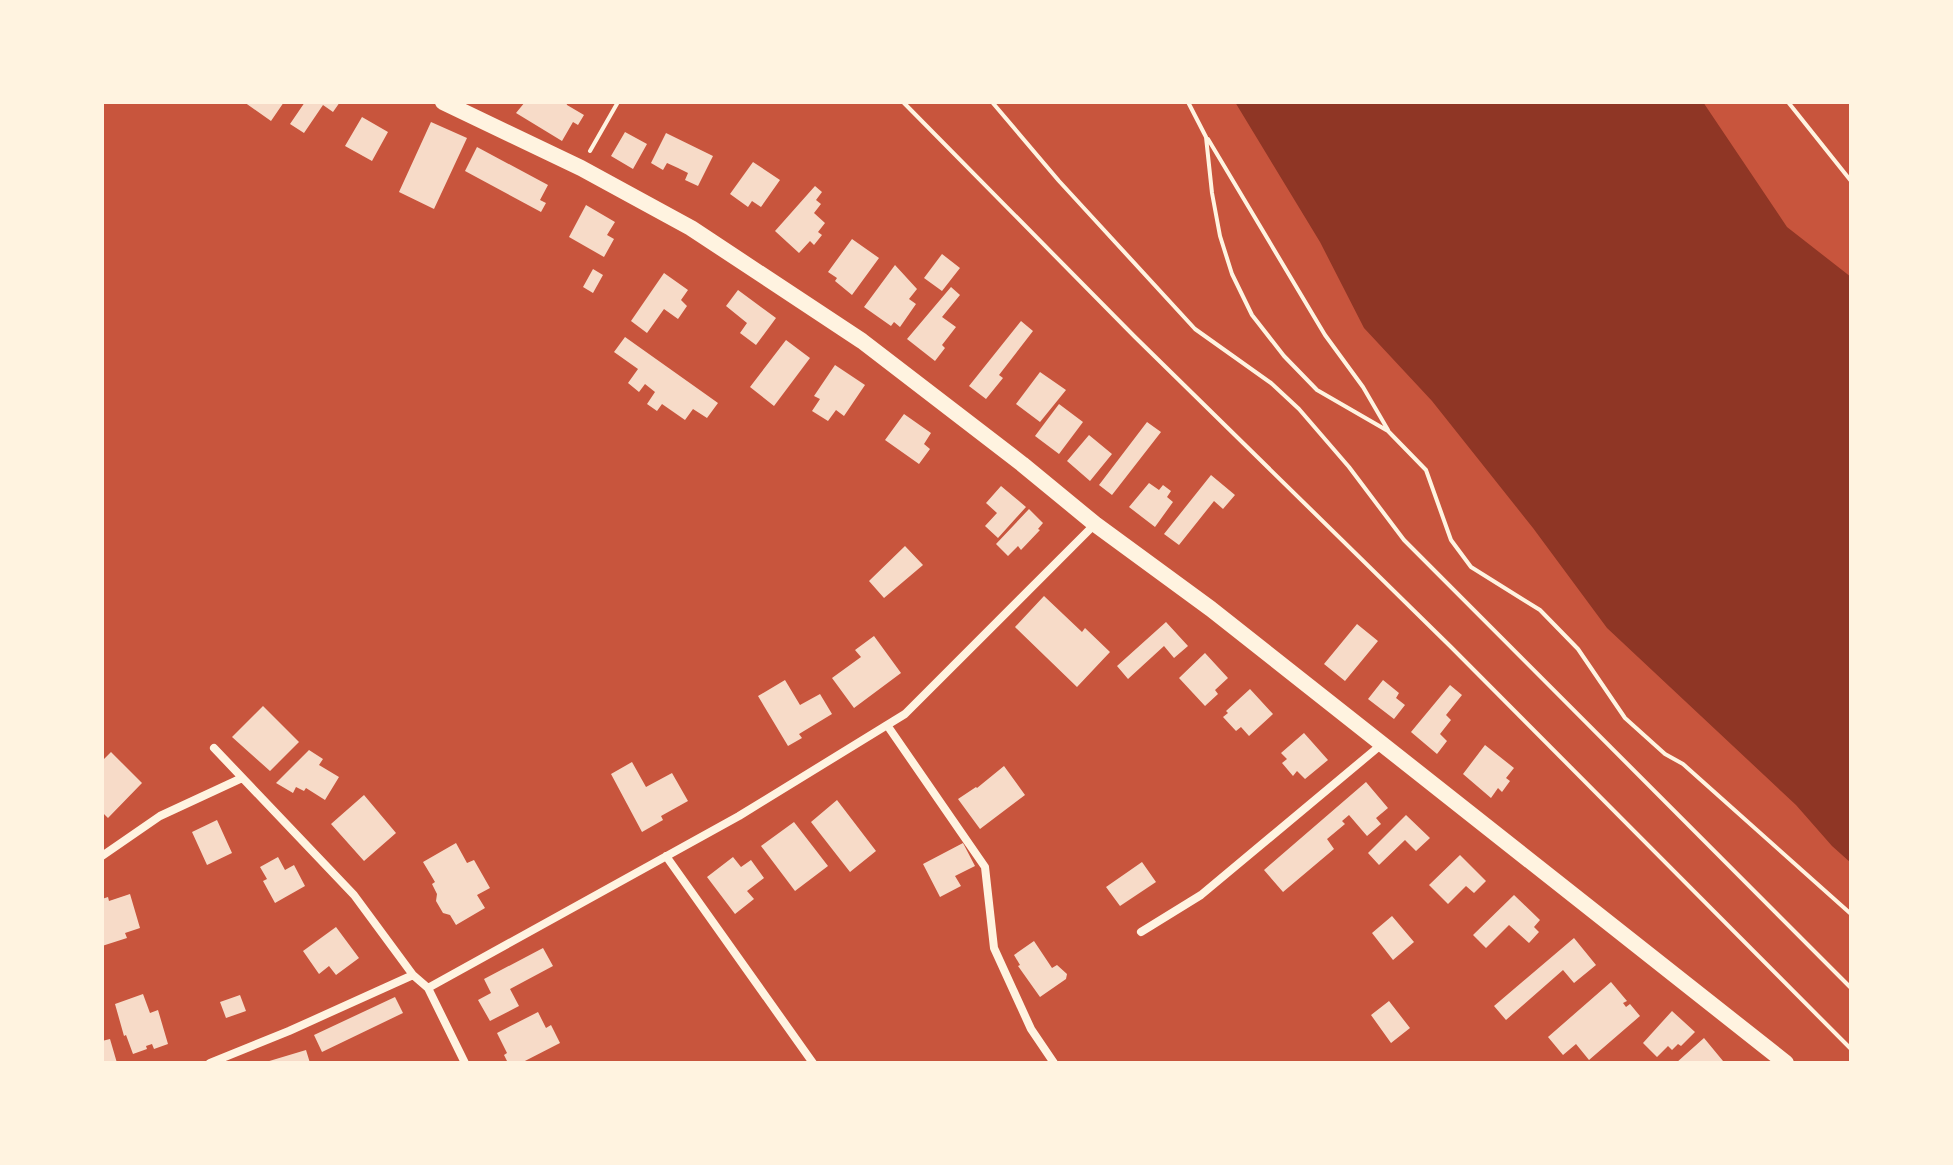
<svg xmlns="http://www.w3.org/2000/svg" width="1953" height="1165" font-family="'Exo 2',sans-serif">
<rect width="100%" height="100%" fill="#c8553d"/>
<path fill="#8f3625" d="M 1235,102 L 1703,102 L 1787,227 L 1851,277 L 1851,863 L 1832,846 L 1796,805 L 1607,628 L 1533,528 L 1432,401 L 1364,328 L 1320,242 Z"/>
<path fill="#f7dbc8" d="M 244,102 L 284,102 L 271,121 Z
M 305,102 L 340,102 L 333,112 L 323,105 L 304,133 L 290,124 Z
M 525,102 L 566,102 L 567,105 L 584,115 L 578,125 L 573,122 L 562,141 L 516,113 Z
M 362,117 L 388,132 L 372,161 L 345,146 Z
M 431,122 L 467,138 L 434,209 L 399,192 Z
M 625,132 L 647,144 L 633,169 L 611,156 Z
M 666,133 L 713,156 L 698,186 L 685,180 L 688,173 L 678,168 L 667,163 L 663,170 L 651,163 Z
M 477,147 L 548,185 L 540,200 L 546,203 L 541,212 L 465,171 Z
M 753,162 L 780,180 L 761,207 L 752,201 L 748,207 L 730,194 Z
M 815,186 L 822,192 L 816,200 L 821,204 L 814,213 L 825,223 L 818,232 L 822,235 L 814,245 L 810,241 L 799,253 L 775,231 Z
M 586,205 L 615,222 L 607,235 L 614,239 L 604,257 L 569,237 Z
M 852,239 L 879,258 L 852,295 L 835,281 L 837,278 L 828,272 Z
M 942,254 L 960,268 L 942,291 L 924,278 Z
M 895,265 L 917,289 L 909,299 L 916,304 L 900,327 L 894,322 L 891,326 L 864,307 Z
M 593,269 L 603,275 L 593,293 L 583,287 Z
M 664,273 L 688,290 L 681,300 L 687,306 L 678,319 L 664,309 L 647,333 L 631,321 Z
M 951,287 L 960,295 L 942,317 L 956,327 L 942,345 L 945,348 L 935,361 L 907,339 Z
M 738,290 L 776,318 L 756,345 L 740,333 L 747,323 L 726,306 Z
M 1021,321 L 1033,331 L 999,375 L 1003,378 L 986,399 L 969,386 Z
M 625,337 L 718,403 L 707,418 L 693,409 L 685,420 L 662,404 L 657,411 L 647,404 L 655,392 L 645,384 L 639,392 L 628,383 L 638,369 L 614,352 Z
M 786,340 L 810,358 L 774,406 L 750,387 Z
M 835,365 L 865,385 L 844,416 L 836,410 L 828,421 L 812,411 L 820,399 L 814,396 Z
M 1040,372 L 1066,390 L 1040,422 L 1016,404 Z
M 1059,404 L 1083,422 L 1059,454 L 1035,436 Z
M 904,414 L 931,433 L 924,444 L 930,449 L 919,464 L 885,440 Z
M 1147,422 L 1161,432 L 1112,495 L 1099,485 Z
M 1089,435 L 1112,454 L 1090,481 L 1067,461 Z
M 1211,475 L 1235,495 L 1223,509 L 1214,501 L 1179,545 L 1164,534 Z
M 1149,483 L 1159,490 L 1163,485 L 1171,491 L 1167,497 L 1173,502 L 1155,527 L 1129,507 Z
M 1001,486 L 1026,507 L 998,538 L 985,526 L 997,513 L 986,503 Z
M 1029,509 L 1043,523 L 1038,529 L 1040,530 L 1021,550 L 1018,546 L 1008,556 L 996,544 Z
M 905,546 L 923,565 L 884,598 L 869,581 Z
M 1044,596 L 1082,632 L 1085,628 L 1110,652 L 1077,687 L 1015,627 Z
M 1166,622 L 1188,646 L 1174,658 L 1164,646 L 1128,679 L 1117,666 Z
M 1357,624 L 1378,641 L 1345,681 L 1324,664 Z
M 874,636 L 901,673 L 854,708 L 832,678 L 861,657 L 855,650 Z
M 1205,653 L 1228,678 L 1215,690 L 1218,694 L 1205,706 L 1179,678 Z
M 785,680 L 800,705 L 820,694 L 832,714 L 799,734 L 802,738 L 788,746 L 758,696 Z
M 1383,680 L 1399,693 L 1396,698 L 1405,705 L 1394,719 L 1368,699 Z
M 1450,685 L 1462,695 L 1446,715 L 1451,720 L 1440,734 L 1447,741 L 1437,754 L 1411,732 Z
M 1250,689 L 1273,714 L 1249,736 L 1241,727 L 1236,731 L 1223,717 L 1228,713 L 1226,711 Z
M 263,706 L 299,742 L 270,771 L 232,737 Z
M 1304,733 L 1328,760 L 1305,779 L 1297,771 L 1293,776 L 1282,763 L 1287,759 L 1281,753 Z
M 1485,745 L 1514,768 L 1506,778 L 1510,781 L 1502,792 L 1498,788 L 1491,798 L 1463,774 Z
M 309,750 L 323,759 L 319,765 L 339,777 L 325,800 L 306,788 L 304,791 L 296,787 L 293,793 L 276,783 Z
M 111,752 L 142,783 L 108,818 L 102,812 L 102,761 Z
M 632,762 L 646,787 L 672,773 L 688,801 L 661,816 L 663,820 L 642,832 L 611,774 Z
M 1004,766 L 1025,795 L 980,829 L 958,799 L 976,787 L 977,788 Z
M 1366,782 L 1388,808 L 1376,818 L 1381,824 L 1367,836 L 1349,815 L 1342,821 L 1345,824 L 1327,839 L 1334,849 L 1283,892 L 1264,870 Z
M 364,795 L 396,833 L 364,861 L 331,824 Z
M 837,800 L 876,851 L 850,872 L 811,822 Z
M 1406,815 L 1430,838 L 1416,851 L 1405,840 L 1379,865 L 1368,853 Z
M 217,820 L 232,853 L 207,865 L 192,832 Z
M 794,822 L 828,866 L 795,891 L 761,846 Z
M 456,843 L 467,863 L 474,860 L 490,888 L 477,895 L 485,908 L 456,925 L 450,915 L 443,913 L 436,901 L 437,894 L 432,884 L 435,882 L 423,862 Z
M 963,843 L 975,866 L 955,876 L 961,886 L 940,897 L 923,864 Z
M 1460,855 L 1486,881 L 1474,893 L 1466,886 L 1448,904 L 1429,885 Z
M 278,857 L 285,870 L 294,865 L 305,886 L 275,903 L 263,881 L 267,879 L 260,867 Z
M 733,857 L 741,867 L 751,860 L 764,878 L 747,891 L 754,899 L 735,914 L 707,877 Z
M 1142,862 L 1156,882 L 1120,906 L 1106,887 Z
M 130,894 L 140,928 L 125,933 L 127,938 L 102,946 L 102,899 L 108,897 L 109,901 Z
M 1514,895 L 1540,920 L 1534,927 L 1539,932 L 1529,943 L 1509,925 L 1486,948 L 1473,935 Z
M 1392,916 L 1414,942 L 1393,960 L 1372,933 Z
M 336,927 L 359,958 L 336,975 L 329,966 L 319,974 L 303,951 Z
M 1574,938 L 1596,965 L 1574,983 L 1563,970 L 1506,1020 L 1494,1006 Z
M 1034,941 L 1052,968 L 1057,965 L 1067,974 L 1066,979 L 1040,997 L 1018,966 L 1020,965 L 1014,955 Z
M 543,948 L 553,966 L 510,989 L 519,1006 L 490,1021 L 478,1000 L 491,993 L 484,979 Z
M 1611,982 L 1627,1001 L 1623,1003 L 1626,1007 L 1630,1004 L 1640,1016 L 1589,1060 L 1576,1044 L 1563,1055 L 1548,1037 Z
M 143,994 L 150,1013 L 158,1010 L 168,1044 L 154,1049 L 152,1044 L 146,1046 L 147,1049 L 133,1054 L 126,1035 L 124,1036 L 115,1004 Z
M 240,995 L 246,1011 L 226,1018 L 220,1002 Z
M 395,997 L 403,1013 L 322,1052 L 314,1035 Z
M 1389,1001 L 1410,1028 L 1391,1043 L 1371,1015 Z
M 1672,1011 L 1695,1032 L 1681,1046 L 1678,1044 L 1672,1050 L 1668,1046 L 1657,1057 L 1643,1043 Z
M 538,1012 L 546,1028 L 551,1025 L 560,1043 L 521,1063 L 508,1063 L 504,1055 L 507,1053 L 497,1033 Z
M 1704,1038 L 1723,1061 L 1721,1063 L 1676,1063 Z
M 110,1039 L 117,1063 L 102,1063 L 102,1041 Z
M 306,1050 L 310,1063 L 266,1063 L 266,1062 Z"/>
<g fill="none" stroke-linecap="round" stroke-linejoin="round">
<path stroke="#fff3e0" stroke-width="4" d="M 903,102 L 1135,337 L 1451,647 L 1851,1049
M 992,102 L 1059,181 L 1195,329 L 1271,383 L 1299,409 L 1349,467 L 1404,540 L 1851,988
M 1188,102 L 1206,137 L 1212,193 L 1220,236 L 1232,274 L 1252,315 L 1284,356 L 1317,390 L 1388,431 L 1426,470 L 1451,540 L 1471,567 L 1540,610 L 1578,649 L 1625,718 L 1665,754 L 1683,764 L 1851,914
M 1788,102 L 1851,181
M 1208,139 L 1325,335 L 1363,387 L 1388,430
M 590,151 L 618,102"/>
<path stroke="#fff3e0" stroke-width="8" d="M 887,725 L 985,867 L 994,948 L 1031,1029 L 1054,1063
M 214,748 L 354,895 L 413,975 L 428,988 L 465,1063
M 102,856 L 160,816 L 242,778
M 666,856 L 813,1063
M 1141,932 L 1201,895 L 1382,744
M 428,988 L 739,816 L 905,714 L 1095,524
M 210,1063 L 289,1031 L 413,975"/>
<path stroke="#fff3e0" stroke-width="16" d="M 443,102 L 581,168 L 691,228 L 862,341 L 1022,464 L 1095,524 L 1211,609 L 1786,1063"/>
</g>
<rect width="1953" height="1165" fill="none" stroke="#fff3e0" stroke-width="208"/>
</svg>
